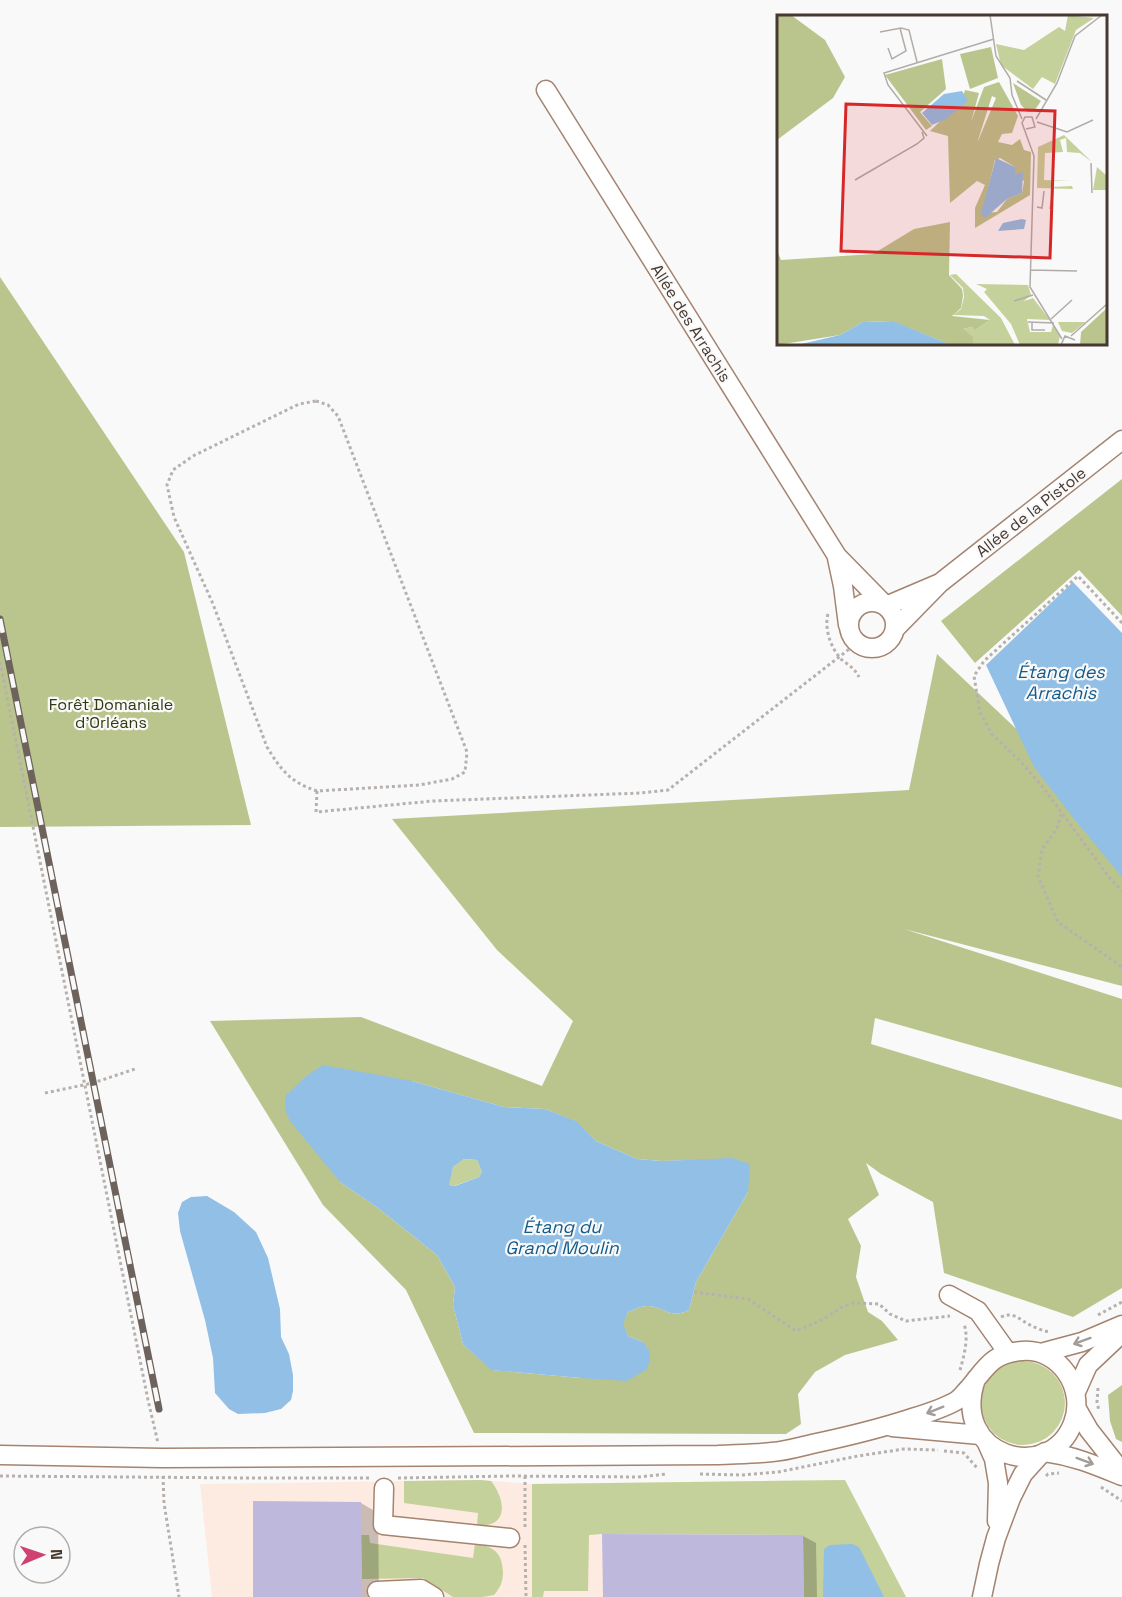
<svg xmlns="http://www.w3.org/2000/svg" width="1122" height="1597" font-family="'Space Grotesk',sans-serif">
<rect width="100%" height="100%" fill="#f9f9f9"/>
<path fill="#fdebe1" d="M 480,1480 L 532,1484 L 845,1480 L 906,1597 L 212,1597 L 200,1484 Z"/>
<path fill="#c5d19a" d="M 464,1159 L 477,1160 L 482,1172 L 479,1177 L 454,1186 L 448,1185 L 453,1167 Z
M981 1403a42 42 0 1 1 84 0a42 42 0 1 1-84 0Z
M 480,1480 L 491,1481 C 506,1500 509,1528 477,1525 L 478,1513 L 404,1503 L 404,1481 Z
M 845,1480 L 906,1597 L 804,1597 L 803,1535 L 602,1534 L 589,1535 L 588,1591 L 544,1591 L 543,1597 L 532,1597 L 532,1484 Z
M 361,1535 L 369,1535 L 370,1543 L 473,1558 L 475,1543 C 494,1547 502,1552 503,1572 C 503,1582 500,1588 494,1595 L 482,1597 L 453,1597 L 423,1578 L 362,1579 Z"/>
<path fill="#bac58e" fill-rule="evenodd" d="M 0,277 L 184,552 L 251,825 L 0,827 Z
M 1122,479 L 1122,616 L 1079,570 L 975,663 L 941,621 Z
M 937,654 L 1122,829 L 1122,986 L 904,929 L 1122,999 L 1122,1088 L 875,1018 L 871,1044 L 1122,1120 L 1122,1288 L 1073,1317 L 944,1273 L 933,1202 L 881,1174 L 866,1163 L 879,1195 L 848,1219 L 861,1246 L 856,1277 L 868,1312 L 882,1321 L 898,1340 L 845,1355 L 815,1372 L 798,1394 L 801,1424 L 786,1434 L 474,1433 L 406,1290 L 323,1205 L 210,1021 L 361,1017 L 542,1086 L 573,1021 L 497,950 L 392,819 L 909,790 ZM 412,1081 L 504,1107 L 545,1109 L 575,1121 L 596,1141 L 637,1159 L 662,1161 L 696,1160 L 748,1192 L 696,1282 L 689,1310 C 669,1320 665,1306 647,1306 C 640,1306 634,1310 628,1312 L 622,1324 L 628,1336 L 643,1342 L 581,1378 L 492,1370 L 463,1344 L 453,1305 L 455,1287 L 437,1255 L 378,1208 L 340,1182 Z
M 1122,1385 L 1122,1442 L 1116,1439 L 1110,1421 L 1108,1395 Z"/>
<path fill="#91bfe5" fill-rule="evenodd" d="M 1073,582 L 1122,633 L 1122,877 L 1075,820 L 1034,767 L 986,665 Z
M 323,1065 L 412,1081 L 504,1107 L 545,1109 L 576,1121 L 596,1141 L 637,1159 L 662,1161 L 732,1158 L 750,1164 L 748,1192 L 696,1282 L 689,1310 C 669,1320 665,1306 647,1306 C 640,1306 634,1310 628,1312 L 623,1324 L 628,1336 L 643,1342 L 649,1350 L 650,1360 L 647,1369 L 627,1381 L 581,1378 L 491,1370 L 463,1344 L 453,1305 L 455,1287 L 437,1255 L 378,1208 L 340,1182 L 290,1121 L 285,1110 L 285,1096 L 309,1074 ZM 464,1159 L 477,1160 L 482,1172 L 479,1177 L 455,1186 L 449,1185 L 453,1167 Z
M 207,1196 L 234,1212 L 256,1232 L 268,1258 L 280,1309 L 281,1337 L 289,1354 L 293,1375 L 293,1391 L 291,1400 L 281,1409 L 265,1413 L 238,1414 L 229,1409 L 215,1393 L 213,1358 L 205,1320 L 180,1231 L 178,1213 L 182,1202 L 191,1197 Z
M 852,1544 L 859,1547 L 884,1597 L 823,1597 L 824,1549 L 830,1545 Z"/>
<path fill="#0003" d="M 361,1503 L 378,1513 L 379,1597 L 254,1597 Z
M 803,1536 L 816,1543 L 817,1597 L 604,1597 Z"/>
<path fill="#beb9dc" d="M 253,1501 L 361,1502 L 362,1597 L 253,1597 Z
M 602,1534 L 803,1535 L 804,1597 L 603,1597 Z"/>
<g fill="none" stroke-linecap="round" stroke-linejoin="round">
<g stroke="#a4836f" stroke-width="21">
<path id="minor" d="M 546,90 L 837,556 L 886,606 L 940,583
M 837,558 L 843,586 L 848,625
M849 625a23 23 0 1 1 46 0a23 23 0 1 1-46 0Z
M 895,629 L 940,583 L 1122,440
M 949,1295 L 978,1311 L 1008,1353
M 1041,1353 L 1082,1342 L 1122,1325
M 1076,1392 L 1088,1365 L 1122,1333
M 1077,1409 L 1089,1430 L 1122,1472
M 892,1427 L 980,1435
M 986,1441 L 994,1459 L 998,1483 L 997,1521
M 1045,1452 C 1074,1456 1095,1465 1122,1476
M 0,1455 L 162,1458 L 718,1455 C 736,1454 754,1454 772,1452 C 786,1451 799,1447 812,1444 C 845,1437 878,1429 909,1419 C 925,1414 942,1409 956,1401 C 961,1398 965,1392 969,1388 C 986,1368 992,1353 1022,1351 C 1060,1348 1086,1389 1073,1423 C 1050,1485 949,1457 976,1379
M 384,1488 L 383,1525 L 510,1538
M 377,1591 L 421,1589 L 434,1597
M 982,1597 L 989,1564 L 996,1538 L 1011,1498 L 1023,1474 L 1041,1454"/>
</g>
<path stroke="#b7b1ae" stroke-width="3" stroke-dasharray="3 3" stroke-linecap="butt" d="M 316,401 L 328,405 L 338,416 L 467,752 L 465,772 L 452,779 L 419,785 L 317,791 C 290,782 281,770 267,747 L 213,604 L 174,517 L 167,485 L 173,470 L 193,456 L 299,404 Z
M 828,614 C 824,629 831,649 842,660 C 849,665 855,669 859,677
M 1122,623 L 1078,576 L 984,661 L 974,676 L 980,713 L 992,734 L 1021,762 L 1042,786 L 1109,877 L 1122,891
M 0,662 L 148,1400 L 158,1443
M 317,791 L 316,812 L 433,801 L 641,793 L 668,790 L 857,643
M 1061,814 L 1057,828 L 1042,850 L 1038,877 L 1058,922 L 1122,967
M 45,1093 L 93,1083 L 135,1069
M 694,1292 L 748,1299 L 796,1331 L 822,1320 L 842,1307 L 854,1303 L 879,1304 L 890,1314 L 906,1321 L 950,1316
M 1098,1315 L 1122,1302
M 1001,1317 C 1014,1311 1020,1320 1030,1325 C 1036,1328 1043,1331 1050,1332
M 960,1370 C 964,1356 969,1338 964,1324
M 1098,1388 L 1097,1402 L 1099,1411
M 944,1451 L 964,1453 L 978,1469
M 700,1474 L 743,1475 L 778,1472 L 858,1456 L 904,1449 L 938,1450
M 0,1476 L 250,1478 L 370,1478
M 163,1476 L 164,1503 L 179,1597
M 525,1476 L 525,1529
M 1046,1476 L 1048,1474 L 1059,1473
M 398,1478 L 510,1476 L 638,1477 L 667,1474
M 1101,1487 L 1122,1501
M 525,1545 L 526,1597"/>
<use href="#minor" stroke="#fff" stroke-width="18"/>
<g stroke="#6e635c" stroke-width="7">
<path id="rail" d="M 0,619 L 159,1409"/>
</g>
<use href="#rail" stroke="#f9f9f9" stroke-width="4.5" stroke-dasharray="14" stroke-linecap="butt"/>
</g>
<defs><path id="oneway-shaft" d="M-6 0H5M1.5-3L5.5 0L1.5 3" fill="none" stroke-width="1.6" stroke-linecap="round" stroke-linejoin="round" transform="scale(1.5)"/></defs>
<g stroke="#a39c98">
<use href="#oneway-shaft" transform="translate(1082 1341) rotate(160)"/>
<use href="#oneway-shaft" transform="translate(935 1410) rotate(158)"/>
<use href="#oneway-shaft" transform="translate(1085 1461) rotate(20)"/>
</g>
<g text-anchor="middle" dominant-baseline="central" stroke-width="4.5" stroke-linejoin="round" paint-order="stroke">
<g font-size="16" fill="#473930" stroke="#f9f9f9">
<text transform="translate(691 323) rotate(58)">Allée des Arrachis</text>
<text transform="translate(1031 512) rotate(-38)">Allée de la Pistole</text>
</g>
<g font-size="16" fill="#32390f" stroke="#f9f9f9">
<text x="111" y="704">Forêt Domaniale<tspan x="111" dy="18">d'Orléans</tspan></text>
</g>
<g font-size="18" font-style="italic" fill="#125b8b" stroke="#f9f9f9">
<text x="1061" y="671">Étang des<tspan x="1061" dy="21">Arrachis</tspan></text>
<text x="562" y="1226">Étang du<tspan x="562" dy="21">Grand Moulin</tspan></text>
</g>
</g>
<g transform="translate(777 15)">
<rect width="330" height="330" fill="#f9f9f9"/>
<path d="M 291,0 L 317,3 L 299,15 L 278,69 L 265,62 L 256,74 L 224,50 L 219,29 L 247,35 L 282,12 L 288,16 ZM 287,120 L 315,147 L 303,138 L 290,137 L 289,123 L 283,125 L 286,137 L 268,138 L 267,165 L 293,166 L 275,166 L 274,172 L 295,171 L 296,174 L 260,173 L 261,132 ZM 320,152 L 330,161 L 330,175 L 316,175 ZM 179,259 L 224,303 L 238,330 L 194,329 L 186,314 L 195,312 L 197,316 L 213,305 L 207,301 L 176,300 L 184,294 L 187,282 L 186,273 L 173,260 ZM 199,269 L 251,270 L 254,280 L 247,286 L 256,283 L 273,305 L 250,304 L 253,317 L 274,317 L 276,310 L 283,321 L 281,330 L 243,330 L 234,309 L 207,277 L 210,274 ZM 281,307 L 309,307 L 295,318 L 285,316 Z" fill="#c5d19a"/>
<path d="M 0,0 L 14,0 L 48,25 L 68,62 L 56,83 L 0,125 ZM 214,32 L 221,63 L 193,74 L 183,39 ZM 165,44 L 169,74 L 143,97 L 155,111 L 149,115 L 108,60 ZM 222,67 L 241,101 L 235,118 L 225,119 L 221,127 L 235,130 L 243,124 L 247,135 L 254,137 L 253,180 L 198,213 L 198,193 L 208,170 L 200,166 L 173,188 L 171,121 L 153,116 L 185,85 L 188,75 L 202,78 L 194,107 L 207,72 ZM 215,81 L 219,83 L 201,126 L 201,125 ZM 223,143 L 238,152 L 238,160 L 247,166 L 245,178 L 230,184 L 220,197 L 205,198 L 218,145 ZM 236,68 L 264,86 L 257,96 L 251,97 L 244,90 ZM 173,207 L 172,260 L 185,274 L 186,281 L 184,293 L 175,301 L 213,305 L 197,316 L 195,312 L 186,314 L 196,322 L 196,330 L 174,330 L 115,306 L 86,307 L 63,320 L 0,330 L 0,235 L 4,245 L 96,239 L 137,214 ZM 330,293 L 330,330 L 303,330 L 304,317 Z" fill="#bac58e" fill-rule="evenodd"/>
<path d="M 185,76 L 191,86 L 169,104 L 155,110 L 145,98 L 167,79 ZM 219,143 L 238,152 L 238,160 L 246,157 L 245,178 L 230,184 L 208,203 L 204,198 ZM 245,204 L 249,205 L 247,214 L 221,216 L 226,208 ZM 116,306 L 174,330 L 20,330 L 63,320 L 86,307 Z" fill="#91bfe5"/>
<path fill="none" stroke="#b2aca9" stroke-width="1.5" d="M 213,0 L 219,41 L 233,63 L 235,80 L 245,104M 103,17 L 124,13 L 132,15 L 140,47M 111,33 L 115,44 L 129,36 L 123,13M 240,66 L 269,85M 259,104 L 280,68 L 298,21 L 325,0M 260,107 L 290,117 L 316,105M 249,114 L 258,112 L 255,102 L 248,102 L 245,108 L 257,141 L 253,272 L 285,324M 150,121 L 111,70 L 107,58 L 217,24M 314,148 L 315,178M 78,165 L 140,129 L 147,123 L 145,117M 260,192 L 265,193 L 267,176M 273,194 L 276,176M 253,255 L 300,256M 237,286 L 256,280M 274,304 L 295,285M 251,307 L 277,308M 255,308 L 255,315 L 268,315M 294,321 L 330,289M 284,330 L 288,321 L 298,325"/>
<path fill="#d62828" fill-opacity="0.15" stroke="#d62828" stroke-width="3" d="M 69,89 L 278,96 L 273,243 L 64,236 Z"/>
<rect width="330" height="330" fill="none" stroke="#473930" stroke-width="3"/>
</g>
<g transform="translate(42 1555) rotate(88)"><circle r="28" fill="#f9f9f9" stroke="#b2aca9" stroke-width="1.5"/>
<path d="M0-4.5L10 22L0 15L-10 22Z" fill="#ce4172"/>
<text y="-9" font-size="16" font-weight="bold" text-anchor="middle" fill="#473930">N</text>
</g>
</svg>
